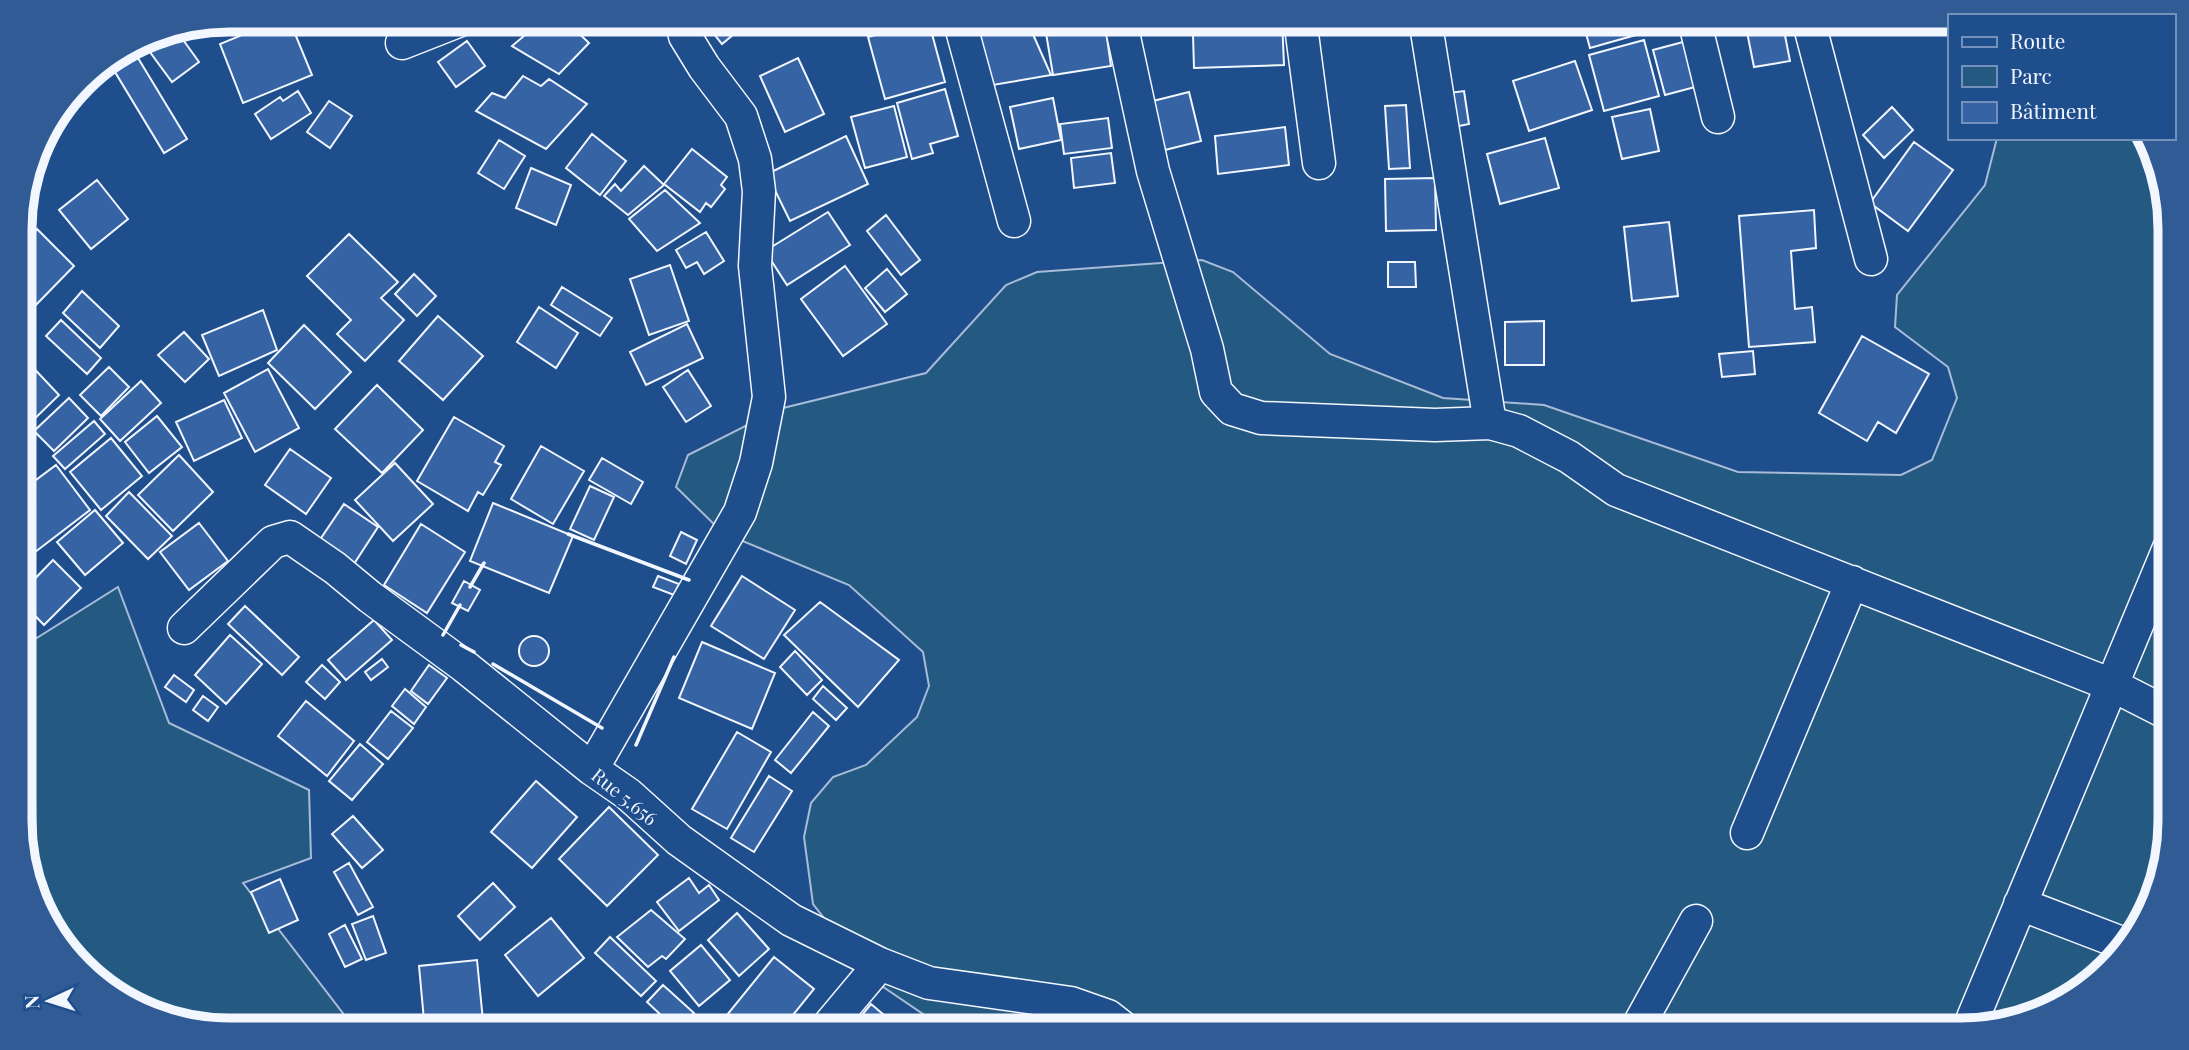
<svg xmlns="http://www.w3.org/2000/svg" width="2189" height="1050" font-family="'Playfair Display',serif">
<rect width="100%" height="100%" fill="#1f4e8c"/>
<path fill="#245a82" stroke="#a8bbd7" stroke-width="2" d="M 1997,138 L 2142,138 L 2168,202 L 2170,821 L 2148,913 L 2076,996 L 1973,1030 L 948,1031 L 873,980 L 813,904 L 804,837 L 811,803 L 833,777 L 866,765 L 917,717 L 929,686 L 923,652 L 849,585 L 723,533 L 676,487 L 688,455 L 779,409 L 926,373 L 1006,285 L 1037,272 L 1202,260 L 1233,272 L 1330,354 L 1443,398 L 1544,405 L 1738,472 L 1901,475 L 1932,460 L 1957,398 L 1948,367 L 1895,327 L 1897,295 L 1985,185 Z
M 118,587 L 169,723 L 309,790 L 311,858 L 243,883 L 352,1025 L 352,1031 L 229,1031 L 137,1009 L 62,948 L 37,886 L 34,755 L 21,737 L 21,636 L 24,646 Z"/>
<path fill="#3563a3" stroke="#f2f6ff" stroke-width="2" d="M 281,19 L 289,19 L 312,75 L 243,103 L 220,44 Z
M 544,19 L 564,19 L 589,43 L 559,74 L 512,46 Z
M 702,19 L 752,19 L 722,44 Z
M 904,19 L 928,19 L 945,82 L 885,99 L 868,37 L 906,27 Z
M 1282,19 L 1284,65 L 1194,68 L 1193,35 L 1254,33 L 1253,20 Z
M 1582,19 L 1647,19 L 1650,31 L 1590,48 Z
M 1835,19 L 1858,19 L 1846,31 Z
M 1782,20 L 1790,61 L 1754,67 L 1746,27 Z
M 1028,23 L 1051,75 L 993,85 L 972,31 Z
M 1105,24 L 1111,66 L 1053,75 L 1046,33 Z
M 176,30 L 199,62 L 172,82 L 144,44 L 158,33 Z
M 1644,40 L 1659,96 L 1604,111 L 1589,55 Z
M 467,41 L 485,66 L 456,87 L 438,62 Z
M 1683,42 L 1695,87 L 1665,95 L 1653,50 Z
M 138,58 L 187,139 L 164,153 L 115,72 Z
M 798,58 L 824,114 L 785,132 L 760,76 Z
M 1575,61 L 1592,110 L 1529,131 L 1513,81 Z
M 523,76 L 541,86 L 549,79 L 587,104 L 546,149 L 476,111 L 492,93 L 505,98 Z
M 945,89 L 958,136 L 930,144 L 933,153 L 912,159 L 897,103 Z
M 298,91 L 311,113 L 271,139 L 255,114 L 280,97 L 283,101 Z
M 1464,91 L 1469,124 L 1454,127 L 1449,93 Z
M 1189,92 L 1201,141 L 1157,152 L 1145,103 Z
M 1053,98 L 1061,140 L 1019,149 L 1010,107 Z
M 329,101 L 352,116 L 330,148 L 307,132 Z
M 1406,105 L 1410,168 L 1389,169 L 1385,106 Z
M 894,106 L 907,157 L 865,168 L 851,117 Z
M 1892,107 L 1913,130 L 1884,158 L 1863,135 Z
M 1650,109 L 1659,151 L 1622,159 L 1612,117 Z
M 1108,118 L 1112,148 L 1064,154 L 1060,124 Z
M 1285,127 L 1289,165 L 1218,174 L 1215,136 Z
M 592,134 L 626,161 L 600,195 L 566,168 Z
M 846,136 L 868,184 L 790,221 L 767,174 Z
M 1545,138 L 1559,188 L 1500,204 L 1487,154 Z
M 499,140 L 525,156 L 504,189 L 478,173 Z
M 1914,142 L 1953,170 L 1908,231 L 1870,203 Z
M 692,149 L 727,177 L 721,185 L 725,189 L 711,207 L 706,203 L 700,212 L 664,184 Z
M 1111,153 L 1115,183 L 1074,188 L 1071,158 Z
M 644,166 L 664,185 L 628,215 L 604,196 L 615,184 L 621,191 Z
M 531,168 L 571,185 L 556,225 L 516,208 Z
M 1435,178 L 1436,230 L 1386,231 L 1385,179 Z
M 97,180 L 128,219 L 91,249 L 59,210 Z
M 665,190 L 700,223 L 657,251 L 629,219 Z
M 1814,210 L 1816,248 L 1791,251 L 1795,309 L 1812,307 L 1815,342 L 1749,347 L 1739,216 Z
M 828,212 L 850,245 L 787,285 L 765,251 Z
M 886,215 L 920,260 L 901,275 L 867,231 Z
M 1669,222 L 1678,296 L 1632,301 L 1624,227 Z
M 37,229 L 74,266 L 29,312 L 20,303 L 20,247 Z
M 706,232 L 724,261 L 704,274 L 697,262 L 686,268 L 676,250 Z
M 349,234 L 398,282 L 381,298 L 404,320 L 365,361 L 337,334 L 351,320 L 307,276 Z
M 1388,262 L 1415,262 L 1416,287 L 1388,287 Z
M 670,265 L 689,321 L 649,335 L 630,279 Z
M 845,266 L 887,324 L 843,356 L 801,299 Z
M 887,269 L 907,294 L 885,312 L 865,288 Z
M 414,274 L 436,296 L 417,316 L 395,294 Z
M 562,287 L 612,318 L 600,336 L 551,305 Z
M 82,291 L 119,326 L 100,348 L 63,313 Z
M 539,307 L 578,333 L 556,368 L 517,342 Z
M 263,310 L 277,350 L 219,376 L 202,335 Z
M 438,316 L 483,356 L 443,400 L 399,361 Z
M 61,320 L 101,358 L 87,374 L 46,336 Z
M 1544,321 L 1544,365 L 1505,365 L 1505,322 Z
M 687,324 L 703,358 L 646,385 L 630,352 Z
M 304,325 L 351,372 L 315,409 L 268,363 Z
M 184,332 L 209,359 L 185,382 L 158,355 Z
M 1862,336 L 1929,374 L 1896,433 L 1878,422 L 1867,441 L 1819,413 Z
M 1753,351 L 1755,374 L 1722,377 L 1719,354 Z
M 25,359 L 59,395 L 20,433 L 20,364 Z
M 109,367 L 129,387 L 101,416 L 80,395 Z
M 268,369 L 299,428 L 255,452 L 224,393 Z
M 688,370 L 711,406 L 686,422 L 663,387 Z
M 141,381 L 161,403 L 120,441 L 100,419 Z
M 377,385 L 423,430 L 382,473 L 335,429 Z
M 69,398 L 88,418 L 54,451 L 34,431 Z
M 224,400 L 242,438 L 194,461 L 176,422 Z
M 157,416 L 182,447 L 149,473 L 125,442 Z
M 454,417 L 504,446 L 495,462 L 501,465 L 483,495 L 478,492 L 468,511 L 417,481 Z
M 94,421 L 105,434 L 65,469 L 53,456 Z
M 111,438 L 142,476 L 101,510 L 70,472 Z
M 541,446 L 584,471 L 553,524 L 511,499 Z
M 290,449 L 331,478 L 306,514 L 265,485 Z
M 179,455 L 213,492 L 173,531 L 138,495 Z
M 602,458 L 643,482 L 631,504 L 589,480 Z
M 395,463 L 433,504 L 393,541 L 355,500 Z
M 56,465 L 90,510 L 26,559 L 20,552 L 20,492 Z
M 590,486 L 614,497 L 594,540 L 570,529 Z
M 129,492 L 172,536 L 148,559 L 106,516 Z
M 493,503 L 573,536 L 549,593 L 470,561 Z
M 344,504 L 378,527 L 350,570 L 315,547 Z
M 95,510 L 123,543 L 85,575 L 57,542 Z
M 199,523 L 228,561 L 189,590 L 160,552 Z
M 421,524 L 465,552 L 427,613 L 384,585 Z
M 681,532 L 697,540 L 686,564 L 670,556 Z
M 53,560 L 81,588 L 44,625 L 21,601 L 21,593 Z
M 658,576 L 679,584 L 674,595 L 653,587 Z
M 742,576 L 795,610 L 764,659 L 711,626 Z
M 464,581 L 480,590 L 468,611 L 452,603 Z
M 820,602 L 899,660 L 858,707 L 784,635 Z
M 245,606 L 299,657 L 282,675 L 228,624 Z
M 374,620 L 392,640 L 346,680 L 328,660 Z
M 230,635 L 262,664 L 226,704 L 195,675 Z
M519 651a15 15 0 1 1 30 0a15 15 0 1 1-30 0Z
M 702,642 L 775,673 L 752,729 L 679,698 Z
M 795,651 L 822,680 L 807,695 L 780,667 Z
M 382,659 L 388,667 L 371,680 L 365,672 Z
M 322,665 L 340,682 L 325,699 L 306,682 Z
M 429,665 L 447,678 L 428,704 L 411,691 Z
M 174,675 L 194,690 L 186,702 L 165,687 Z
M 823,686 L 847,708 L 836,720 L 813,699 Z
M 405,689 L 426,707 L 414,724 L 392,706 Z
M 203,696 L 218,707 L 208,721 L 193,710 Z
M 306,701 L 354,741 L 327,776 L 278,736 Z
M 391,711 L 413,728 L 388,759 L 367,742 Z
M 813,712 L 829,726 L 791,773 L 775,760 Z
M 737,732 L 771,752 L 727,829 L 692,809 Z
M 360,744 L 383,764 L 352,800 L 329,781 Z
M 769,776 L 792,791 L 754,852 L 731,838 Z
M 536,781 L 577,817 L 532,868 L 491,832 Z
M 609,807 L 658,855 L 607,906 L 559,859 Z
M 353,816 L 383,850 L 362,868 L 332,834 Z
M 349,863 L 373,907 L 358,915 L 334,872 Z
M 689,878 L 699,893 L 709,885 L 719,900 L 679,931 L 657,902 Z
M 280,879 L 298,920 L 269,933 L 251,892 Z
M 493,883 L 515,907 L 480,940 L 458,916 Z
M 651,910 L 685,939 L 666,959 L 662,956 L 648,967 L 617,937 Z
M 737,913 L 769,949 L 739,976 L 708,940 Z
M 373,916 L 386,953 L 366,960 L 352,924 Z
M 551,918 L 584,958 L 538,996 L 505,955 Z
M 345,925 L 362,959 L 345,967 L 329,934 Z
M 610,937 L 656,981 L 641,996 L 595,953 Z
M 701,945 L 730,980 L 699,1006 L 670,971 Z
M 774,957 L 814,989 L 780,1031 L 714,1031 Z
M 477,960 L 484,1031 L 425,1031 L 419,966 Z
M 663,985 L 694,1013 L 678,1031 L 647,1002 Z
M 871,1004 L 903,1031 L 849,1031 Z
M 408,1023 L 409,1031 L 371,1031 Z"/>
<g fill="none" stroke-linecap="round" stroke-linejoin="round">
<g stroke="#f2f6ff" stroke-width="35">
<path id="minor" d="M 959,19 L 1014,221
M 1120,19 L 1153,171 L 1207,349 L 1216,392 L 1232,409 L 1261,418 L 1435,425 L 1490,423 L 1519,431 L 1569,457 L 1616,490 L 2112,685 L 2169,714
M 1300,19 L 1319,163
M 1425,19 L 1490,423
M 1694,19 L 1718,117
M 1808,19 L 1871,259
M 402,43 L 463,19
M 184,628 L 273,542 L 290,537 L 335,568 L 370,597 L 464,666 L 592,769 L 628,794 L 679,840 L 791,920 L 880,964 L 929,983 L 1071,1003 L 1108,1016 L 1127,1031
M 592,769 L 740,512 L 756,463 L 769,397 L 755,266 L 759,191 L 755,159 L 741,116 L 704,67 L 685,36 L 681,19
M 1747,833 L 1852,582
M 2020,904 L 2122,943
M 1973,1018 L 2169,548
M 1636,1030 L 1696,921
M 824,1031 L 880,964"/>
</g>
<use href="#minor" stroke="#1f4e8c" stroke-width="32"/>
<path stroke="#f2f6ff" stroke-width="3.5" d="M 568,534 L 689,580
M 470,587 L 484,563
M 443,635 L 460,605
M 461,645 L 474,652
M 493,664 L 602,728
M 636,745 L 674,657"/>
</g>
<g text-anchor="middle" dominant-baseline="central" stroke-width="5" stroke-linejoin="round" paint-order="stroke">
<g font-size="19" fill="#f2f6ff" stroke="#1f4e8c">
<text transform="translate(625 796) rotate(39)">Rue 5.656</text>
</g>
</g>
<path d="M0 0H2189V1050H0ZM229 32H1961A197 197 0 0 1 2158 229V821A197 197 0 0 1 1961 1018H229A197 197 0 0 1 32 821V229A197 197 0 0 1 229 32Z" fill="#305b95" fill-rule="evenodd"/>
<path fill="none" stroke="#f2f6ff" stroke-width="9" d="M229 32H1961A197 197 0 0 1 2158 229V821A197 197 0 0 1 1961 1018H229A197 197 0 0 1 32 821V229A197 197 0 0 1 229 32Z"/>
<rect x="1948" y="14" width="228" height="126" fill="#1f4e8c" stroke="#7391ba" stroke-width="2"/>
<rect x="1962" y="37" width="35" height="10" fill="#1f4e8c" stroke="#7391ba" stroke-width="2"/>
<text x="2010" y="49" font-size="21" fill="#f2f6ff">Route</text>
<rect x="1962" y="66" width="35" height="21" fill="#245a82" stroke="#7391ba" stroke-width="2"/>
<text x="2010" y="84" font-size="21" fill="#f2f6ff">Parc</text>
<rect x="1962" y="102" width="35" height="21" fill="#3563a3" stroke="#7391ba" stroke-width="2"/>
<text x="2010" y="119" font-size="21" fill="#f2f6ff">Bâtiment</text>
<g transform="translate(49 1001) rotate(266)" stroke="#1f4e8c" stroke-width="5" paint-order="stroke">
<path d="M0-5L12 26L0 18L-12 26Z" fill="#f2f6ff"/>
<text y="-10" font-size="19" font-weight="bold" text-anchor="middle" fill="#f2f6ff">N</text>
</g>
</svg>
